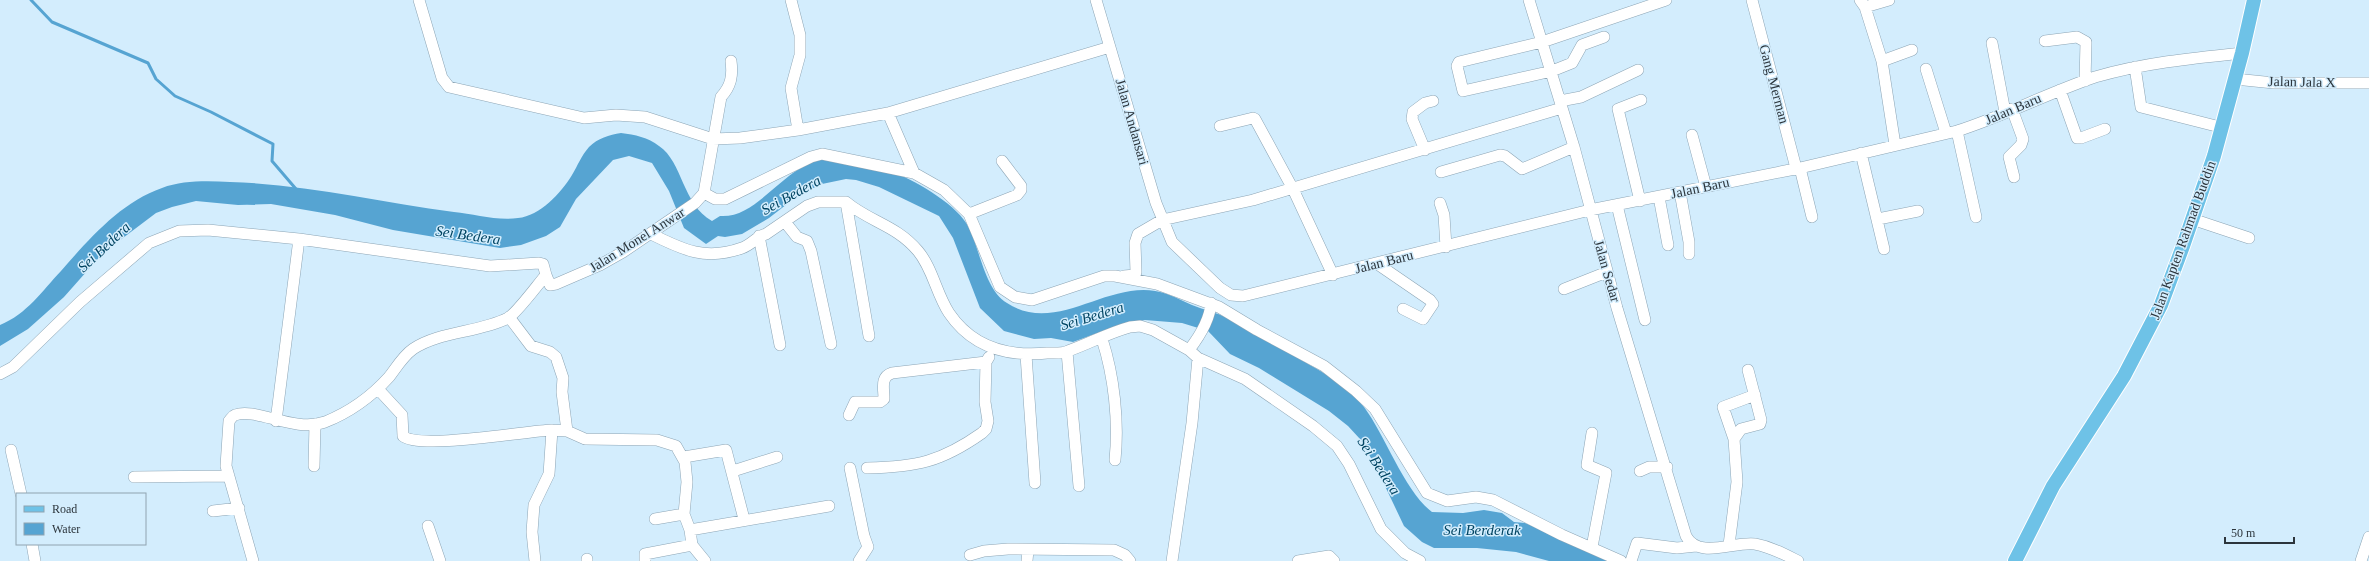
<svg xmlns="http://www.w3.org/2000/svg" width="2369" height="561" font-family="'Times New Roman',serif">
<rect width="100%" height="100%" fill="#d3edfd"/>
<path fill="#56a4d2" d="M 621,133 C 635,135 648,137 659,146 C 683,162 682,204 712,221 L 720,216 C 760,219 786,160 829,159 C 836,159 844,162 851,163 C 865,166 882,167 895,173 C 918,182 959,206 969,228 C 980,250 985,290 1007,303 C 1059,337 1112,274 1167,294 C 1178,298 1188,304 1200,308 C 1208,311 1217,313 1225,317 C 1248,327 1270,342 1291,354 C 1317,369 1346,384 1364,407 C 1385,435 1405,492 1432,512 L 1463,513 L 1484,510 L 1502,513 L 1514,522 L 1525,523 L 1550,533 L 1614,561 L 1549,561 L 1516,552 L 1477,548 L 1434,548 L 1422,542 L 1404,526 L 1375,465 L 1360,439 L 1348,426 L 1329,411 L 1259,368 L 1230,354 L 1208,331 L 1182,323 L 1145,320 L 1119,325 L 1073,342 L 1051,338 L 1034,339 L 1004,331 L 980,308 L 953,238 L 939,216 L 879,187 L 856,180 L 846,179 L 822,184 L 800,194 L 769,218 L 742,234 L 725,237 L 718,236 L 706,244 L 684,228 L 669,191 L 652,163 L 629,156 L 613,160 L 576,199 L 560,227 L 546,236 L 521,245 L 500,248 L 393,230 L 335,215 L 271,204 L 238,205 L 196,201 L 172,207 L 156,213 L 103,253 L 64,297 L 28,329 L 0,346 L 0,325 C 27,314 42,291 61,271 C 89,239 121,202 162,188 C 183,180 208,181 230,182 C 305,184 379,202 454,212 C 474,214 497,221 518,218 C 540,216 561,193 572,175 C 578,165 581,156 589,147 C 598,138 609,135 621,133 Z"/>
<g fill="none" stroke-linecap="round" stroke-linejoin="round">
<path stroke="#56a4d2" stroke-width="3" d="M 31,0 L 52,22 L 148,63 L 156,79 L 175,96 L 211,112 L 273,144 L 272,161 L 296,189"/>
<g stroke="#8da5b5" stroke-width="12">
<path id="minor" d="M 419,0 L 442,78 L 449,87 L 584,118 L 616,115 L 645,117 L 713,139 L 740,138 L 798,130 L 791,88 L 800,55 L 800,35 L 791,0
M 1096,0 L 1156,203 L 1172,242 L 1220,288 L 1231,295 L 1243,296 L 1590,210 L 1800,168 L 1957,131 C 2004,116 2048,93 2095,77 C 2143,63 2193,58 2242,53
M 1529,0 L 1574,147 L 1617,308 L 1686,536 C 1699,560 1734,541 1755,544 C 1771,547 1784,554 1798,561
M 1752,0 L 1796,168
M 1860,0 L 1865,7 L 1882,61 L 1895,145
M 1865,7 L 1889,0
M 1604,37 L 1582,45 L 1572,63 L 1552,71 L 1463,91 L 1457,66 L 1459,62 L 1542,42 L 1666,0
M 2045,41 L 2077,37 L 2086,42 L 2085,81
M 1992,43 L 2005,112
M 1882,61 L 1912,50
M 2135,67 L 2141,107 L 2220,127
M 1926,69 L 1946,133
M 2235,79 L 2274,83 L 2369,83
M 2060,90 L 2077,138 L 2081,138 L 2105,129
M 1560,101 L 1581,97 L 1638,70
M 2012,109 L 2023,139 L 2021,145 L 2009,157 L 2014,177
M 888,113 L 914,173
M 1220,126 L 1253,118 L 1255,119 L 1293,189 L 1333,275
M 798,130 L 888,113 L 1110,47
M 1957,131 L 1976,217
M 1692,135 L 1706,187
M 1425,150 L 1412,119 L 1413,112 L 1425,103 L 1433,101
M 1861,153 L 1884,249
M 1800,168 L 1812,217
M 1441,172 L 1500,155 L 1505,156 L 1522,169 L 1574,147
M 1680,192 L 1689,242 L 1689,254
M 704,193 L 715,199 L 725,199 L 811,157 L 822,154 L 914,173 L 944,190 L 969,214 L 1000,287 L 1015,297 L 1032,300 L 1104,276 L 1115,276 L 1157,284 L 1219,307 L 1257,330 L 1324,366 L 1356,391 L 1375,409 L 1427,493 L 1447,501 L 1476,497 L 1493,500 L 1562,535 L 1621,561
M 1659,197 L 1668,245
M 1640,201 L 1618,109 L 1641,100
M 846,202 L 869,336
M 1440,203 L 1444,215 L 1446,247
M 1617,205 L 1645,320
M 969,214 L 1017,195 L 1021,190 L 1021,186 L 1002,161
M 1878,219 L 1918,211
M 2192,219 L 2249,238
M 785,222 L 797,237 L 807,241 L 811,251 L 831,344
M 651,234 C 683,250 706,261 742,248 C 751,245 756,237 766,234 L 807,206 L 818,202 L 846,202 C 870,222 896,225 918,251 C 933,269 936,293 949,313 C 972,347 1007,357 1047,353 C 1053,353 1062,354 1068,351 C 1088,344 1108,333 1130,327 L 1140,326 L 1153,330 L 1189,350 L 1198,358 L 1245,379 L 1313,426 L 1337,446 L 1349,464 L 1381,529 L 1405,553 L 1420,561
M 759,236 L 780,345
M 1376,263 L 1430,300 L 1433,304 L 1423,319 L 1403,309
M 1124,276 L 1135,275 L 1136,272 L 1135,243 L 1138,234 L 1162,220 L 1253,200 L 1562,108
M 1564,289 L 1607,272
M 509,317 L 531,346 L 550,352 L 556,357 L 563,378 L 562,392 L 567,431
M 1102,339 C 1114,376 1119,421 1115,460
M 1189,350 C 1199,337 1210,320 1211,303
M 1067,352 L 1079,486
M 1026,355 L 1035,483
M 0,374 L 13,367 L 80,302 L 149,243 L 179,231 L 208,230 L 299,239 L 490,266 L 539,263 L 543,264 L 546,275
M 378,389 L 402,415 L 403,436 C 419,450 526,431 552,430 L 567,431 L 585,439 L 657,440 L 676,446 L 685,462 L 687,482 L 684,514 L 690,530
M 849,415 L 855,402 L 880,402 L 884,399 C 884,388 880,377 892,373 L 986,362 L 989,357
M 276,421 L 299,239
M 1592,433 L 1587,465 L 1606,473 L 1592,547
M 1734,439 L 1723,407 L 1755,395
M 11,450 L 21,494
M 684,457 L 726,450 L 744,519
M 314,466 L 315,424
M 850,468 L 864,536 L 868,547 L 859,561
M 867,468 C 916,467 941,462 982,433 L 986,429 L 988,421 L 985,402 L 986,362
M 733,471 L 777,457
M 1640,471 L 1649,467 L 1667,467
M 134,477 L 229,476
M 213,511 L 239,508
M 655,519 L 684,514
M 428,526 L 440,561
M 32,544 L 35,561
M 1729,545 L 1737,482 L 1734,439 L 1741,429 L 1760,424 L 1761,420 L 1748,370
M 970,555 L 984,551 L 1008,549 L 1114,550 L 1125,555 L 1130,561
M 587,559 L 587,561
M 253,561 L 226,466 L 229,421 C 231,419 232,416 235,415 C 256,407 294,433 325,422 C 350,412 371,397 389,377 C 396,368 403,356 413,349 C 440,331 478,333 508,318 C 517,313 538,284 546,275 L 550,285 L 556,284 L 600,265 L 623,252 L 695,203 L 704,193 L 721,97 C 731,86 733,76 731,61
M 535,561 L 532,532 L 534,505 L 549,474 L 552,430
M 645,561 L 645,554 L 692,545
M 705,561 L 692,545 L 690,530 L 829,506
M 1027,561 L 1028,550
M 1172,561 L 1192,423 L 1198,358
M 1298,561 L 1329,556 L 1334,561
M 1631,561 L 1637,543 L 1677,548 L 1696,546
M 2361,561 L 2369,537"/>
</g>
<g stroke="#fff" stroke-width="16">
<path id="major" d="M 2015,561 L 2053,486 L 2124,376 L 2161,305 L 2183,246 L 2214,156 L 2242,53 L 2254,0"/>
</g>
<use href="#minor" stroke="#fff" stroke-width="11"/>
<use href="#major" stroke="#6ec2e7" stroke-width="14"/>
</g>
<g text-anchor="middle" dominant-baseline="central" stroke-width="3" stroke-linejoin="round" paint-order="stroke">
<g font-size="14" fill="#2c353c" stroke="#d3edfd">
<text transform="translate(2302 82) rotate(1)">Jalan Jala X</text>
<text transform="translate(1774 84) rotate(75)">Gang Merman</text>
<text transform="translate(2013 109) rotate(-23)">Jalan Baru</text>
<text transform="translate(1132 122) rotate(74)">Jalan Andansari</text>
<text transform="translate(1700 188) rotate(-12)">Jalan Baru</text>
<text transform="translate(637 240) rotate(-32)">Jalan Monel Anwar</text>
<text transform="translate(2183 240) rotate(-70)">Jalan Kapten Rahmad Buddin</text>
<text transform="translate(1384 262) rotate(-14)">Jalan Baru</text>
<text transform="translate(1607 271) rotate(74)">Jalan Sedar</text>
</g>
<g font-size="15" font-style="italic" fill="#004462" stroke="#d3edfd">
<text transform="translate(791 195) rotate(-29)">Sei Bedera</text>
<text transform="translate(468 235) rotate(8)">Sei Bedera</text>
<text transform="translate(104 247) rotate(-43)">Sei Bedera</text>
<text transform="translate(1092 316) rotate(-17)">Sei Bedera</text>
<text transform="translate(1379 466) rotate(57)">Sei Bedera</text>
<text x="1482" y="530">Sei Berderak</text>
</g>
</g>
<rect x="16" y="493" width="130" height="52" fill="#d3edfd" stroke="#90a3b0"/>
<rect x="24" y="506" width="20" height="6" fill="#6ec2e7" stroke="#90a3b0"/>
<text x="52" y="513" font-size="12" fill="#2c353c">Road</text>
<rect x="24" y="523" width="20" height="12" fill="#56a4d2" stroke="#90a3b0"/>
<text x="52" y="533" font-size="12" fill="#2c353c">Water</text>
<path d="M2225 537v6h69v-6" fill="none" stroke="#2c353c" stroke-width="2"/>
<text x="2231" y="537" font-size="12" fill="#2c353c" stroke="#d3edfd" stroke-width="3" paint-order="stroke">50 m</text>
</svg>
